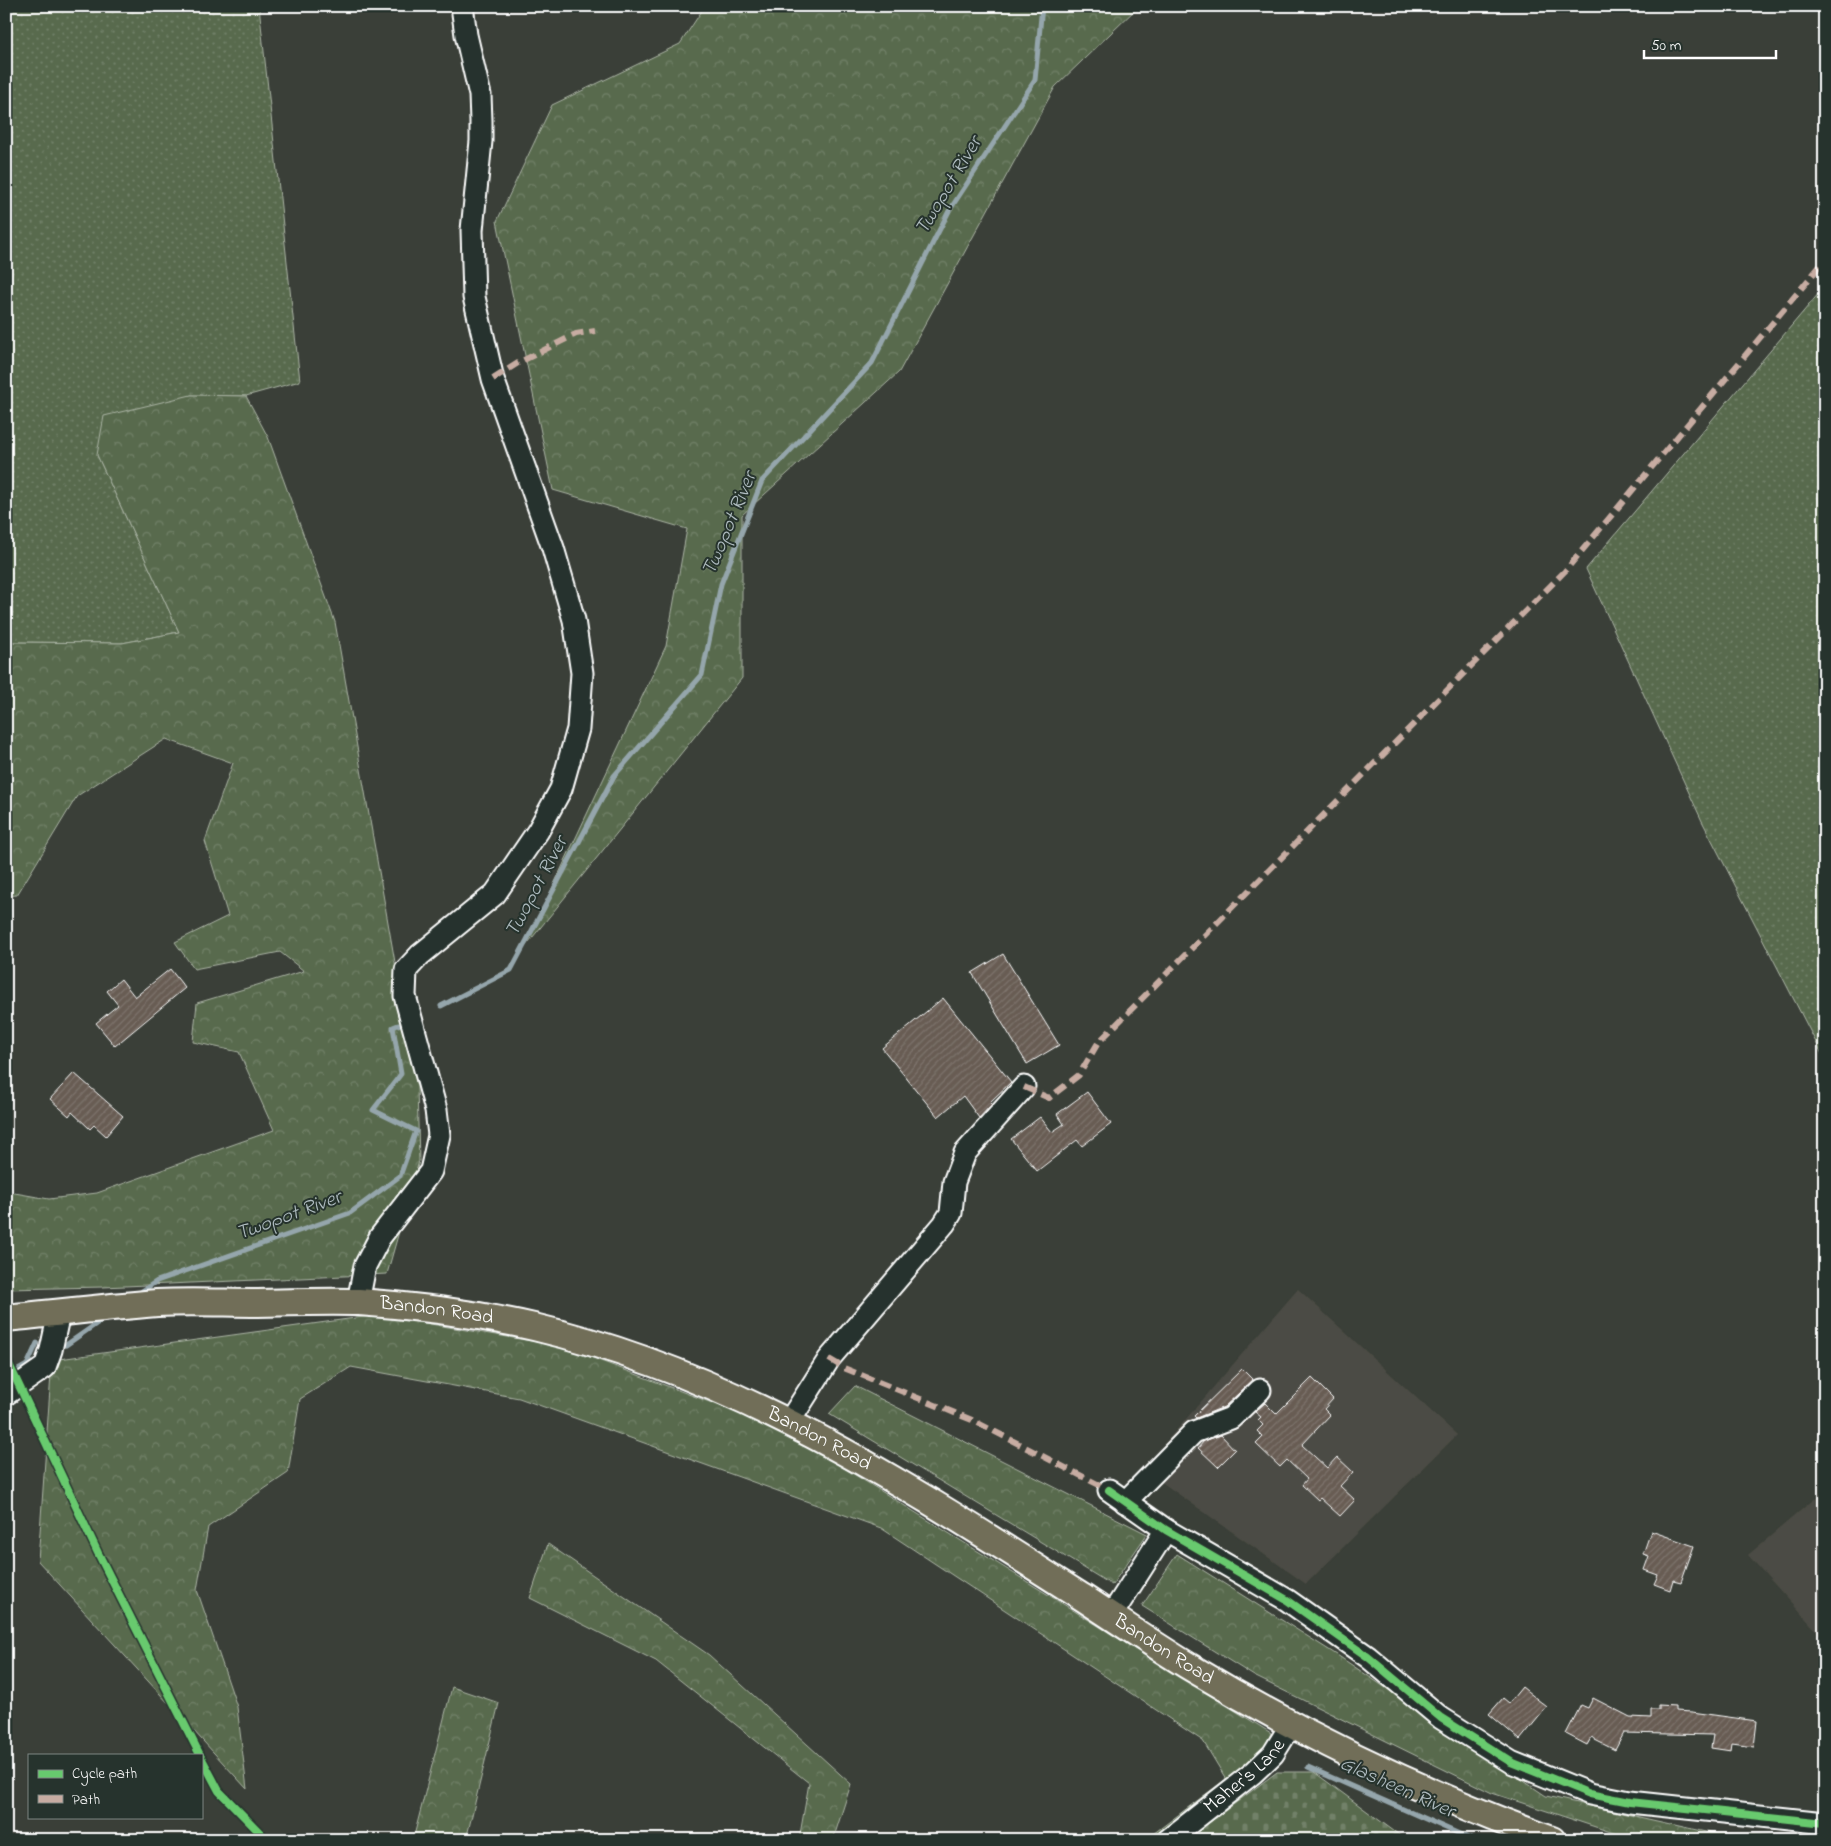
<svg xmlns="http://www.w3.org/2000/svg" width="1831" height="1846" font-family="'Indie Flower',sans-serif">
<defs>
<pattern id="grass-dots" width="8" height="8" patternUnits="userSpaceOnUse" patternTransform="scale(1.25)"><rect width="8" height="8" fill="#596b4e"/><path d="M2 2h.1M6 6h.1" fill="none" stroke="#728169" stroke-width="1.8" stroke-linecap="round"/></pattern>
<pattern id="forest-crowns" width="20" height="18" patternUnits="userSpaceOnUse" patternTransform="scale(1.25)"><rect width="20" height="18" fill="#596b4e"/><path d="M2 6a3 3 0 1 1 6 0M12 15a3 3 0 1 1 6 0" fill="none" stroke="#728169"/></pattern>
<pattern id="cemetery-stones" width="16" height="16" patternUnits="userSpaceOnUse" patternTransform="scale(1.25)"><rect width="16" height="16" fill="#596b4e"/><path d="M2 7V4a2 2 0 0 1 4 0v3zM10 15v-3a2 2 0 0 1 4 0v3z" fill="#728169"/></pattern>
<pattern id="building-hatch" width="6" height="6" patternUnits="userSpaceOnUse" patternTransform="scale(1.25)"><rect width="6" height="6" fill="#675c53"/><path d="M-1 1l2-2M0 6l6-6M5 7l2-2" fill="none" stroke="#7e746d"/></pattern>
</defs>
<rect width="100%" height="100%" fill="#3a3f38"/>
<filter id="ink" filterUnits="userSpaceOnUse"><feTurbulence type="fractalNoise" baseFrequency=".02" numOctaves="2"/><feDisplacementMap in="SourceGraphic" scale="10" xChannelSelector="R" yChannelSelector="G"/><feConvolveMatrix kernelMatrix="1 2 1 2 8 2 1 2 1" color-interpolation-filters="sRGB"/></filter>
<g filter="url(#ink)">
<path fill="#4c4c44" d="M 1298,1289 L 1457,1435 L 1306,1584 L 1143,1469 Z
M 1825,1490 L 1825,1640 L 1748,1555 Z"/>
<path fill="url(#grass-dots)" stroke="#acb5a6" d="M 6,6 L 259,6 L 300,381 L 246,396 L 191,395 L 97,455 L 179,632 L 122,643 L 6,642 Z
M 1825,286 L 1825,1060 L 1702,821 L 1586,569 Z"/>
<path fill="url(#forest-crowns)" stroke="#acb5a6" d="M 705,6 L 1139,6 L 1055,87 L 899,372 L 742,515 L 742,678 L 524,948 L 666,646 L 687,529 L 553,490 L 497,221 L 552,105 L 680,44 Z
M 191,395 L 246,396 L 268,437 L 335,622 L 417,1087 L 419,1161 L 387,1274 L 103,1287 L 6,1289 L 6,1162 L 9,1192 L 49,1199 L 97,1193 L 274,1130 L 239,1052 L 193,1042 L 197,1003 L 304,971 L 280,952 L 194,969 L 175,942 L 228,916 L 205,841 L 233,763 L 166,739 L 77,796 L 17,895 L 6,896 L 6,642 L 122,643 L 179,632 L 97,455 L 104,416 Z
M 377,1315 L 561,1346 L 781,1429 L 1271,1733 L 1242,1798 L 1181,1840 L 1145,1840 L 1226,1779 L 1203,1741 L 881,1528 L 519,1398 L 351,1367 L 300,1399 L 288,1473 L 208,1527 L 197,1590 L 237,1707 L 247,1789 L 38,1561 L 52,1360 Z
M 855,1386 L 1147,1534 L 1112,1585 L 829,1414 Z
M 548,1544 L 709,1655 L 851,1784 L 833,1840 L 799,1840 L 809,1783 L 656,1661 L 530,1598 Z
M 1177,1554 L 1337,1655 L 1546,1796 L 1710,1833 L 1825,1837 L 1825,1840 L 1635,1840 L 1492,1793 L 1254,1676 L 1142,1606 Z
M 452,1687 L 499,1703 L 466,1840 L 413,1840 Z"/>
<path fill="url(#cemetery-stones)" stroke="#acb5a6" d="M 1277,1772 L 1314,1772 L 1406,1840 L 1186,1840 Z"/>
<g fill="none" stroke-linecap="round" stroke-linejoin="round">
<path stroke="#95a6ac" stroke-width="5" d="M 441,1006 L 511,970 L 614,776 L 702,675 L 721,584 L 762,481 L 872,363 L 949,211 L 1035,80 L 1042,6
M 142,1291 L 157,1281 L 350,1213 L 400,1176 L 416,1131 L 373,1110 L 401,1074 L 393,1027 L 398,1025
M 66,1345 L 99,1322
M 6,1377 L 27,1365 L 37,1343
M 1308,1767 L 1473,1840"/>
</g>
<path fill="url(#building-hatch)" stroke="#fff" d="M 1003,954 L 1059,1045 L 1027,1064 L 972,973 Z
M 170,969 L 185,988 L 115,1046 L 96,1023 L 118,1005 L 107,991 L 121,979 L 135,997 Z
M 943,998 L 1011,1082 L 990,1102 L 992,1104 L 979,1118 L 963,1096 L 938,1117 L 882,1048 Z
M 74,1073 L 123,1116 L 106,1136 L 94,1125 L 90,1129 L 72,1112 L 69,1116 L 50,1099 Z
M 1087,1092 L 1111,1124 L 1082,1146 L 1077,1140 L 1037,1171 L 1011,1139 L 1040,1117 L 1052,1132 L 1064,1124 L 1057,1114 Z
M 1242,1369 L 1253,1380 L 1224,1407 L 1196,1418 L 1194,1416 Z
M 1312,1378 L 1333,1399 L 1324,1409 L 1330,1415 L 1302,1445 L 1327,1468 L 1337,1457 L 1353,1472 L 1340,1486 L 1355,1500 L 1340,1516 L 1320,1498 L 1318,1500 L 1302,1485 L 1307,1479 L 1287,1460 L 1280,1467 L 1256,1444 L 1263,1437 L 1257,1431 L 1263,1425 L 1258,1420 L 1261,1417 L 1255,1412 L 1265,1403 L 1276,1414 Z
M 1221,1435 L 1235,1450 L 1218,1467 L 1198,1448 L 1204,1441 Z
M 1651,1531 L 1694,1546 L 1681,1582 L 1673,1580 L 1670,1590 L 1654,1584 L 1658,1575 L 1644,1570 L 1649,1556 L 1643,1554 Z
M 1522,1687 L 1547,1707 L 1520,1740 L 1489,1714 L 1503,1698 L 1509,1703 Z
M 1593,1698 L 1630,1717 L 1651,1718 L 1651,1709 L 1659,1709 L 1659,1705 L 1675,1706 L 1675,1711 L 1692,1712 L 1757,1721 L 1754,1747 L 1732,1744 L 1731,1751 L 1711,1748 L 1713,1735 L 1624,1733 L 1615,1750 L 1591,1738 L 1587,1745 L 1566,1734 L 1581,1705 L 1588,1708 Z"/>
<g fill="none" stroke-linecap="round" stroke-linejoin="round">
<g stroke="#fff" stroke-width="25">
<g id="minor">
<path d="M 358,1302 L 365,1266 L 380,1237 L 431,1171 L 439,1135 L 436,1110 L 405,996 L 406,970 L 420,955 L 495,894 L 538,831 L 561,789 L 578,729 L 582,673 L 574,620 L 553,548 L 493,379 L 474,297 L 472,230 L 481,141 L 481,121 L 480,95 L 466,35 L 462,6"/>
<path d="M 6,1394 L 45,1367 L 51,1350 L 59,1313"/>
<path d="M 789,1422 L 829,1359 L 944,1224 L 951,1213 L 954,1182 L 965,1153 L 1024,1087"/>
<path d="M 1109,1490 L 1166,1530 L 1287,1600 L 1368,1657 L 1441,1718 L 1511,1762 L 1590,1794 L 1630,1802 L 1825,1823"/>
<path d="M 1125,1502 L 1194,1432 L 1231,1418 L 1260,1390"/>
<path d="M 1111,1616 L 1166,1530"/>
<path id="s1" d="M 1168,1840 L 1253,1773 L 1273,1754 L 1291,1725"/>
</g>
</g>
<g stroke="#fff" stroke-width="30">
<g id="major">
<path id="s2" d="M 6,1318 C 56,1313 107,1307 157,1303 C 190,1301 225,1303 258,1303 C 292,1302 326,1301 359,1302 C 418,1306 477,1314 534,1327 C 736,1374 910,1487 1082,1597 C 1120,1622 1157,1647 1195,1670 C 1308,1738 1428,1795 1552,1840"/>
</g>
</g>
<use href="#minor" stroke="#26332d" stroke-width="21"/>
<use href="#major" stroke="#716e59" stroke-width="26"/>
<path stroke="#c7aca2" stroke-width="6" stroke-dasharray="12 6" stroke-linecap="butt" d="M 493,379 L 518,363 L 576,334 L 595,331
M 1024,1087 L 1049,1098 L 1079,1075 L 1098,1043 L 1565,571 L 1825,260
M 829,1359 L 844,1368 L 972,1420 L 1109,1490"/>
<g stroke="#26332d" stroke-width="11">
<path id="cycleway" d="M 6,1358 L 98,1553 L 200,1755
M 1109,1490 L 1166,1530 L 1287,1600 L 1368,1657 L 1441,1718 L 1511,1762 L 1590,1794 L 1630,1802 L 1825,1823
M 201,1757 L 219,1791 L 267,1840"/>
</g>
<use href="#cycleway" stroke="#67ca6e" stroke-width="8"/>
</g>
</g>
<g text-anchor="middle" dominant-baseline="central" stroke-width="4" stroke-linejoin="round" paint-order="stroke">
<g font-size="20" fill="#fff" stroke="#26332d">
<text stroke="none"><textPath href="#s2" startOffset="432">Bandon Road</textPath></text>
<text stroke="none"><textPath href="#s2" startOffset="838">Bandon Road</textPath></text>
<text stroke="none"><textPath href="#s2" startOffset="1242">Bandon Road</textPath></text>
<text stroke="none"><textPath href="#s1" startOffset="100">Maher's Lane</textPath></text>
</g>
<g font-size="21" font-style="italic" fill="#afbcc0" stroke="#26332d">
<text transform="translate(949 186) rotate(-59)">Twopot River</text>
<text transform="translate(730 524) rotate(-67)">Twopot River</text>
<text transform="translate(537 887) rotate(-62)">Twopot River</text>
<text transform="translate(289 1216) rotate(-20)">Twopot River</text>
<text transform="translate(1397 1788) rotate(24)">Glasheen River</text>
</g>
</g>
<rect width="1831" height="1846" fill="none" stroke="#26332d" stroke-width="25"/>
<rect x="12" y="12" width="1806" height="1821" fill="none" stroke="#fff" stroke-width="2" filter="url(#ink)"/>
<rect x="28" y="1754" width="175" height="65" fill="#26332d" stroke="#7d8581"/>
<rect x="38" y="1770" width="25" height="8" fill="#67ca6e" stroke="#7d8581"/>
<text x="72" y="1778" font-size="15" fill="#ffffff">Cycle path</text>
<rect x="38" y="1795" width="25" height="8" fill="#c7aca2" stroke="#7d8581"/>
<text x="72" y="1804" font-size="15" fill="#ffffff">Path</text>
<path d="M1644 50v8h132v-8" fill="none" stroke="#ffffff" stroke-width="2.5"/>
<text x="1651" y="50" font-size="15" fill="#ffffff" stroke="#26332d" stroke-width="4" paint-order="stroke">50 m</text>
</svg>
